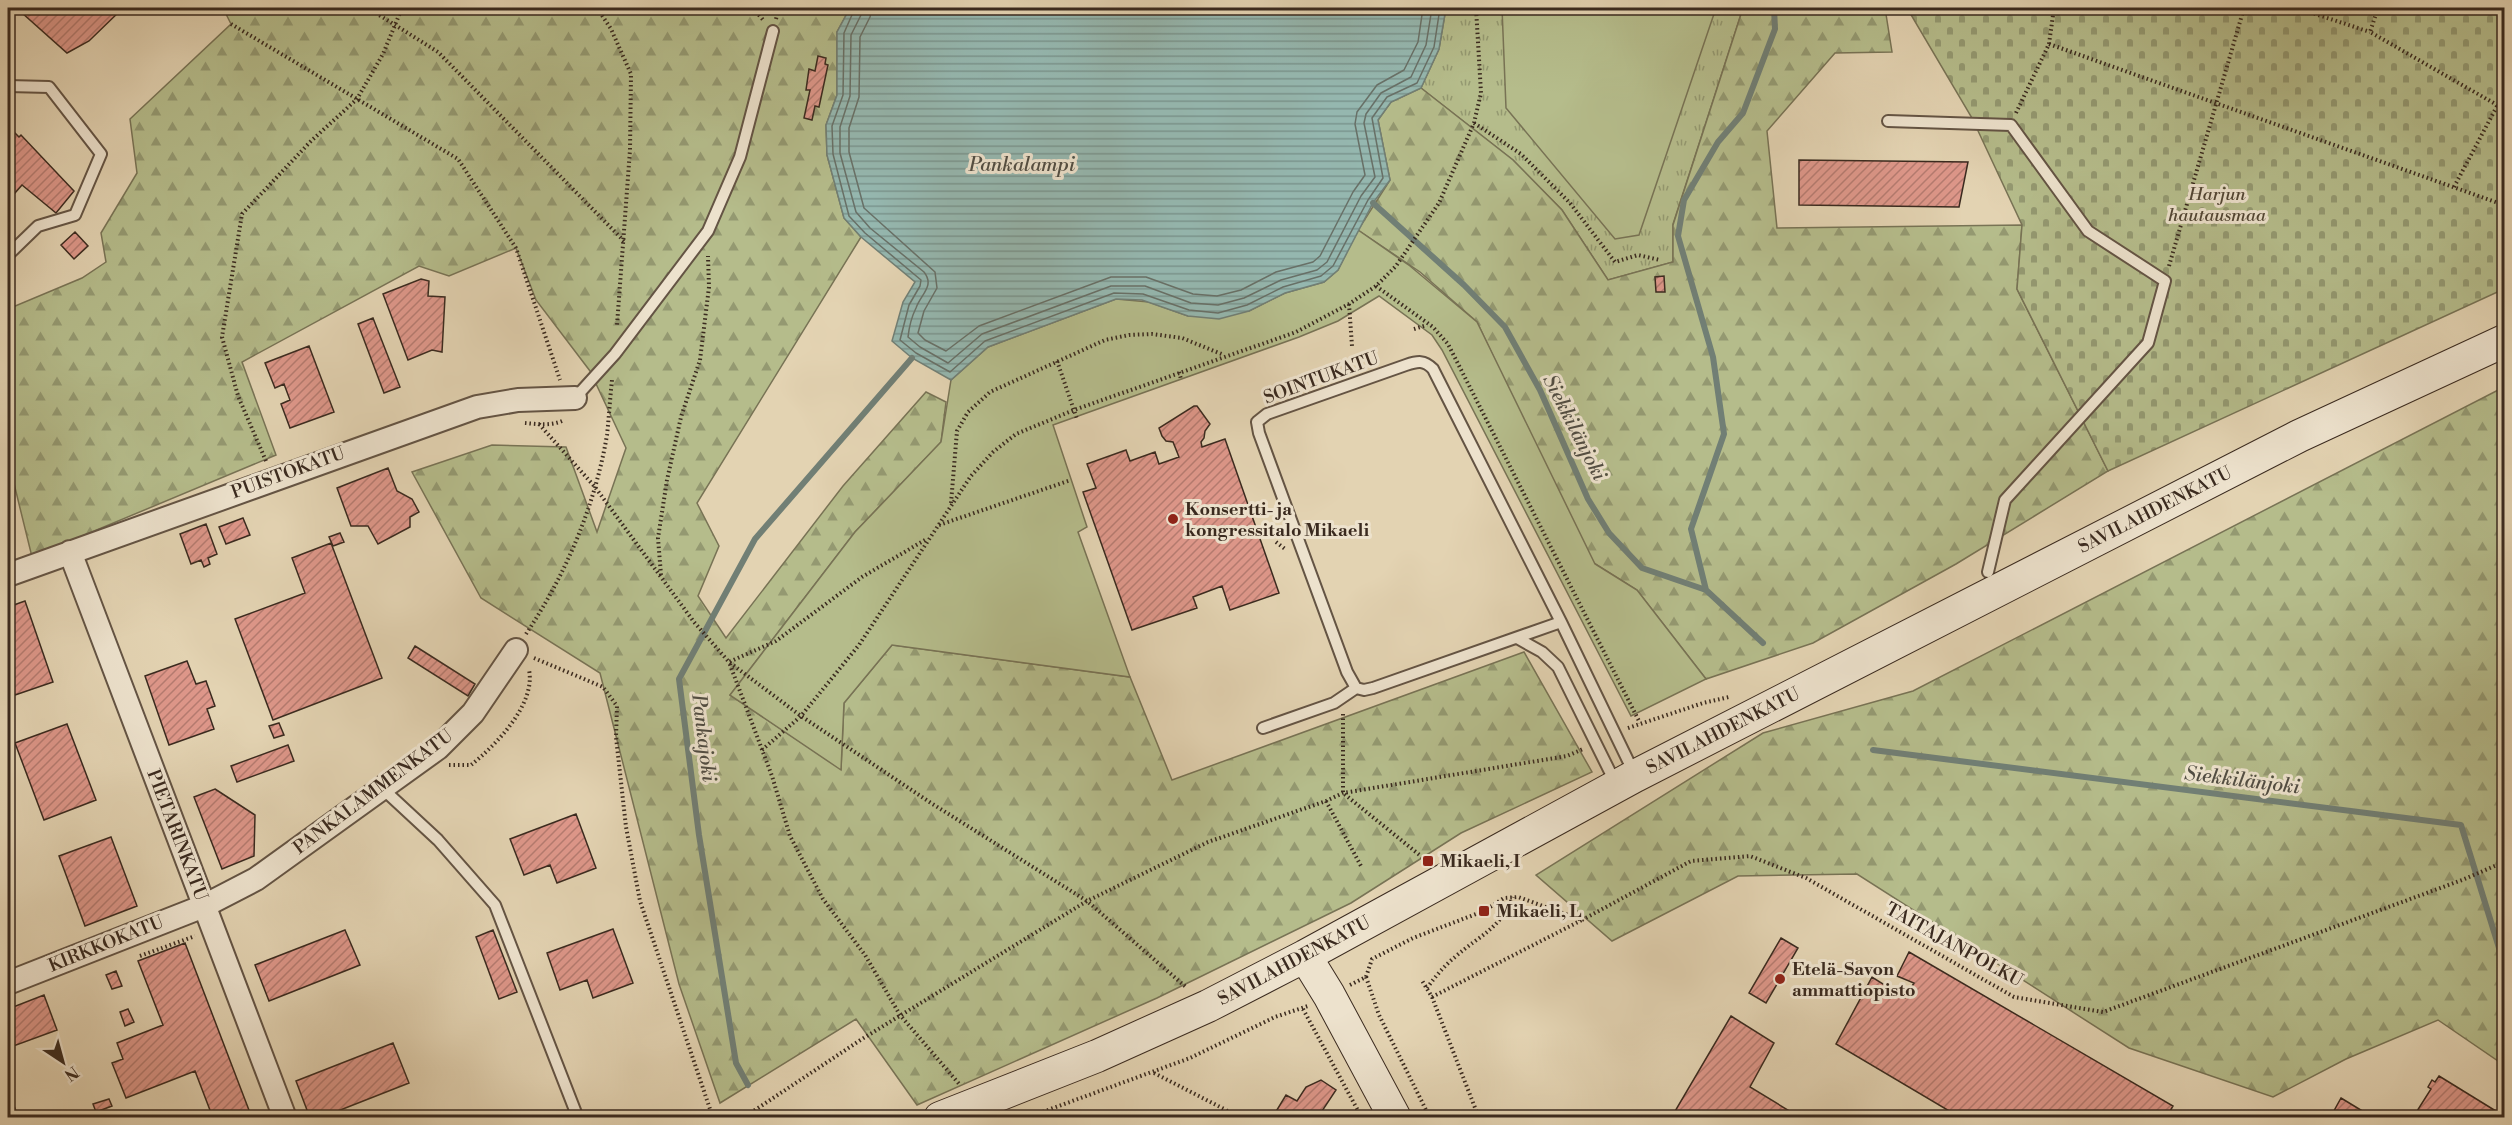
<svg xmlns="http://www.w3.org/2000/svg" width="2512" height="1125" font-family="'Libre Bodoni',serif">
<defs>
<pattern id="grass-tufts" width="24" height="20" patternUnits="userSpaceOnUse" patternTransform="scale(1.5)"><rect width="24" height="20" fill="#b5bc8b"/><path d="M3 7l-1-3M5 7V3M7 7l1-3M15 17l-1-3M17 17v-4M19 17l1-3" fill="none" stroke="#949971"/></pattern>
<pattern id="forest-firs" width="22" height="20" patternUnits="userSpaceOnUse" patternTransform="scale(1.5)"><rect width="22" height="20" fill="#b5bc8b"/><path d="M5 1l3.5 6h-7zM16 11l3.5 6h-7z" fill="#949971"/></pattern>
<pattern id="cemetery-stones" width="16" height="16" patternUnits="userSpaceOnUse" patternTransform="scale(1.5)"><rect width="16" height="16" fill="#b5bc8b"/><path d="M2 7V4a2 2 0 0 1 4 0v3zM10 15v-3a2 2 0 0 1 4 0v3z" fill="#949971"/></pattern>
<pattern id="water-rules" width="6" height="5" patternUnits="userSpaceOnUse" patternTransform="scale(1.5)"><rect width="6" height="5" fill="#95b7af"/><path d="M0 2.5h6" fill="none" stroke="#7b958e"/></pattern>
<pattern id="building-hatch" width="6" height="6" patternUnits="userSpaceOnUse" patternTransform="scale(1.5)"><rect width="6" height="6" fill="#de978a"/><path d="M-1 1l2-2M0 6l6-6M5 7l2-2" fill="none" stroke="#b57b70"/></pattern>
</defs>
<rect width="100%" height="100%" fill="#e3d3b2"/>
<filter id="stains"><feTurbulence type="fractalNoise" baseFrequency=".00333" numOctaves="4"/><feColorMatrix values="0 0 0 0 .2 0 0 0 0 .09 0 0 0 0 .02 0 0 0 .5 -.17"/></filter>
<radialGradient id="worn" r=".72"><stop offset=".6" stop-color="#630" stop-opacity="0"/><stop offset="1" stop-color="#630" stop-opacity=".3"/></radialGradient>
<path fill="url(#grass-tufts)" stroke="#787355" stroke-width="1.5" d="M 1446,8 L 1743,8 L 1673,224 L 1673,262 L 1608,280 L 1562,210 L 1513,160 L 1421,88 L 1439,49 Z"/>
<path fill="url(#forest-firs)" stroke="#787355" stroke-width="1.5" d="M 223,8 L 850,8 L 837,32 L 837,95 L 826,125 L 827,155 L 844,218 L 861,237 L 697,503 L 719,546 L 698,596 L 726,638 L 843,486 L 926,392 L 946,402 L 941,442 L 855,532 L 730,695 L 841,769 L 844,703 L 892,645 L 1130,677 L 1172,780 L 1524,652 L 1592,772 L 1461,833 L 1351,903 L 1157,998 L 917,1105 L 856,1019 L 720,1103 L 679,984 L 600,673 L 481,598 L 412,472 L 492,445 L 566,447 L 597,532 L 626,448 L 590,371 L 536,300 L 516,248 L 449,276 L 419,266 L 242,362 L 276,455 L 32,557 L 8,459 L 8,309 L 82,278 L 106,262 L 101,233 L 137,173 L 130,119 L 231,24 Z
M 1743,8 L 1885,8 L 1892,52 L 1835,53 L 1767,131 L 1777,228 L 2022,225 L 2017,289 L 2108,471 L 1956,564 L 1813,643 L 1706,679 L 1637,590 L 1589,560 L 1477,322 L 1420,272 L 1358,230 L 1390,180 L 1378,120 L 1391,102 L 1421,88 L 1513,160 L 1562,210 L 1608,280 L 1673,262 L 1673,225 Z
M 2504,387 L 2504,1065 L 2438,1020 L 2346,1059 L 2273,1097 L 2129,1048 L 1857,874 L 1738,876 L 1612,941 L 1536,875 L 1763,733 L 1913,691 Z"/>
<path fill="url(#cemetery-stones)" stroke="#787355" stroke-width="1.5" d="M 1907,8 L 2504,8 L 2504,289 L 2108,471 L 2017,289 L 2022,225 L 1972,118 Z"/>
<path fill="#b5bc8b" stroke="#787355" stroke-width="1.5" d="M 1502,8 L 1716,8 L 1639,235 L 1615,239 L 1506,108 Z
M 1358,230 L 1410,266 L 1477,322 L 1595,564 L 1637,590 L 1706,679 L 1631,716 L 1442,350 L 1432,335 L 1379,296 L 1338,321 L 1299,337 L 1053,425 L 1087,527 L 1078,532 L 1130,677 L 892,645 L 844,703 L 841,770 L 730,695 L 855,532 L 941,442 L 951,380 L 988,347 L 1116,299 L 1149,302 L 1188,316 L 1249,311 L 1285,293 L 1324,282 L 1338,270 Z"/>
<path fill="url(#water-rules)" stroke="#717f75" stroke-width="1.5" d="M 850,8 L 1446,8 L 1439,49 L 1421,88 L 1391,102 L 1378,120 L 1390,180 L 1373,203 L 1338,270 L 1324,282 L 1285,293 L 1249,311 L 1219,319 L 1188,316 L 1142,300 L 1116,299 L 988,347 L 951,380 L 912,358 L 892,341 L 903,302 L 915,282 L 861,237 L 844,218 L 827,155 L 826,125 L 837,95 L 837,32 Z"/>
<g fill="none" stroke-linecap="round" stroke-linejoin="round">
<path stroke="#687067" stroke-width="1.5" d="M 855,8 L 844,33 L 843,95 L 832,126 L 833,154 L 849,216 L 865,233 L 921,280 L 920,286 L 909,305 L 900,340 L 916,353 L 950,372 L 985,341 L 1114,293 L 1143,294 L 1189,310 L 1218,313 L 1247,305 L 1283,287 L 1321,276 L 1333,266 L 1368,200 L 1383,178 L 1372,118 L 1387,97 L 1417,83 L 1434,47 L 1440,8
M 863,8 L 861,15 L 851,35 L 850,96 L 840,127 L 840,153 L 856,212 L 870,228 L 924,272 C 935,286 921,294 916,308 C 912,316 909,328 908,337 L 920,347 L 948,363 L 982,334 L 1111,286 L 1145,286 L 1191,303 L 1218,305 L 1244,298 L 1281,280 L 1317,270 L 1327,262 L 1361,196 L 1375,177 L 1364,123 L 1366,114 L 1381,93 L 1411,77 L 1426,45 L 1432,8
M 872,8 L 870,17 L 860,37 L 859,97 L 849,128 L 849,152 L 864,208 L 935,272 L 937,288 L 924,311 L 918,333 L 925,340 L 946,351 L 979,326 L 1111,277 L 1146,277 L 1193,294 L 1217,296 L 1241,290 L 1276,272 L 1313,262 L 1320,256 L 1353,192 L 1365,175 L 1355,124 L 1357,112 L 1377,85 L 1404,70 L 1418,42 L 1423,8"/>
<path stroke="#717f75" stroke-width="6" d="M 1373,203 L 1464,285 L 1505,327 L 1540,390 L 1588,499 L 1609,533 L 1642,568 L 1706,590 L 1763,643
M 1706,590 L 1691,529 L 1724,434 L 1713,357 L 1678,236 L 1684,200 L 1718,142 L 1743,113 L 1775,29 L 1774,8
M 1873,750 L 2461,825 L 2504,964
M 748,1085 L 736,1063 L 699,835 L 679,679 L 755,539 L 912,358"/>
</g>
<path fill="url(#building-hatch)" stroke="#3a2a1f" stroke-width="1.5" d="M 26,8 L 123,8 L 89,41 L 67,53 L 21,12 Z
M 818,56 L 826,58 L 825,64 L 828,65 L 819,107 L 815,106 L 812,120 L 804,118 L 810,90 L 806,90 L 809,69 L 815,71 Z
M 9,127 L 19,137 L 21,135 L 74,191 L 56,213 L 22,185 L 8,201 Z
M 1799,160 L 1968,162 L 1959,207 L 1799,205 Z
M 75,232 L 88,246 L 74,259 L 61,245 Z
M 1664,276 L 1665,292 L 1656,292 L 1655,277 Z
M 421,279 L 429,281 L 428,296 L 445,297 L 442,352 L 432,350 L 408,360 L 383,294 Z
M 373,318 L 400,387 L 384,393 L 358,324 Z
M 309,346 L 334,412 L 290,428 L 281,404 L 290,400 L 284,384 L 275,388 L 265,363 Z
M 1194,406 L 1197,406 L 1210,424 L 1205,431 L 1204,438 L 1201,442 L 1202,447 L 1225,439 L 1279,593 L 1230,610 L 1222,586 L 1193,597 L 1197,608 L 1132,630 L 1083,492 L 1096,488 L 1087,464 L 1126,450 L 1130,461 L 1155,452 L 1159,464 L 1179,457 L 1173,442 L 1166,441 L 1162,436 L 1159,428 Z
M 388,468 L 397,491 L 412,499 L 419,512 L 410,517 L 410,527 L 378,544 L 368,526 L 351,526 L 337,488 Z
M 243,518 L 250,535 L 226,544 L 219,527 Z
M 206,524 L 217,554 L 208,558 L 210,564 L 204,567 L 201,560 L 191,564 L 180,534 Z
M 340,533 L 344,542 L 333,546 L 329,537 Z
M 331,543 L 382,678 L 273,720 L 235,619 L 305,593 L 292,558 Z
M 25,601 L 53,682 L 15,695 L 8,674 L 8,607 Z
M 415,646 L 475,684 L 468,696 L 408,658 Z
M 187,661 L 196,684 L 206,681 L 215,706 L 207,709 L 214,729 L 169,745 L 145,676 Z
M 279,723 L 284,735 L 274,738 L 269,726 Z
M 67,724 L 96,800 L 44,820 L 15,743 Z
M 288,745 L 294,761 L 237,782 L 231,766 Z
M 215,789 L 255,815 L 254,856 L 222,869 L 194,797 Z
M 576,814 L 596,868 L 557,883 L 550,865 L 524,875 L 510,839 Z
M 111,837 L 137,906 L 85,926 L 59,856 Z
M 613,929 L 633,983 L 593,998 L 587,980 L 560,990 L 547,953 Z
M 345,930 L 360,965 L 269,1001 L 255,965 Z
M 493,930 L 517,992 L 499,999 L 476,937 Z
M 1781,938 L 1798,948 L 1766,1003 L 1749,993 Z
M 185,943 L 252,1118 L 213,1118 L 195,1071 L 126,1098 L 112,1063 L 123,1059 L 117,1043 L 163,1025 L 138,961 Z
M 1909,952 L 2173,1106 L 2166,1118 L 1961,1118 L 1836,1044 L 1872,977 L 1905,998 L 1914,983 L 1897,976 Z
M 116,971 L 122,986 L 112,989 L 106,975 Z
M 44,995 L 57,1030 L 8,1048 L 8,1009 Z
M 128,1009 L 134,1022 L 125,1026 L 120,1012 Z
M 1731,1016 L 1774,1043 L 1750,1087 L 1801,1118 L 1671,1118 Z
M 393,1043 L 409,1083 L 320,1118 L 310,1118 L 296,1081 Z
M 2439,1076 L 2504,1116 L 2504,1118 L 2420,1118 L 2422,1114 L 2417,1111 L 2431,1089 L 2428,1087 L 2432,1080 L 2435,1082 Z
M 1321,1080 L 1336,1090 L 1320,1114 L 1325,1118 L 1272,1118 L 1286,1095 L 1297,1101 L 1306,1087 Z
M 8,1089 L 18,1117 L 16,1118 L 8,1118 Z
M 2341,1098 L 2374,1118 L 2330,1118 Z
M 109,1099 L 112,1106 L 96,1112 L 93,1104 Z"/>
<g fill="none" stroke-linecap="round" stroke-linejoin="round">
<g stroke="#645444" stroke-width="14">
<path id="lane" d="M 8,86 L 49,87 L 101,154 L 75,215 L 38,226 L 8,255
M 1888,121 L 2011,125 L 2088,231 L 2165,281 L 2148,343 L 2005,500 L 1988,572
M 575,398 L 615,354 L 708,231 L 740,157 L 773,31
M 1561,622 L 1373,688 L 1364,690 L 1356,688 L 1347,672 L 1259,433 L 1257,422 L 1267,414 L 1406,365 C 1418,361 1424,360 1433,369 L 1561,622 L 1634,773
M 1517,638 L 1542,652 L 1558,667 L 1615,782
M 1263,728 L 1334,703 L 1356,688
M 383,789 L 438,840 L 495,905 L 578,1118"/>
</g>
<g stroke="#645444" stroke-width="26">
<path id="street" d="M 70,552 L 285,1118
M 8,575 L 477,407 L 518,400 L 575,398
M 8,983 L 204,906 L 256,879 L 438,748 L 473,713 L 516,650"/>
</g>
<g stroke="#3a2a1f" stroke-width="34">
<path id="secondary" d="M 1305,956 L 1329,995 L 1395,1118
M 940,1118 L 1097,1056 L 1208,1006 L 1305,956 L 1635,776 L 2299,436 L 2504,341"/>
</g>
<path stroke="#3a2a1f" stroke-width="4" stroke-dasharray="1.5 3" stroke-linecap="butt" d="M 368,8 L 438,52 L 625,242
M 597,8 L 611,29 L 631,74 L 630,150 L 617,325
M 753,8 L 764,21
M 2231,8 L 2243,11
M 2297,8 L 2370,32
M 2378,8 L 2370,32 L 2504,109
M 776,19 L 779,8
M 231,24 L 458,159 L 516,248 L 560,380
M 2049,44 L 2504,205
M 2016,113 L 2049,44 L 2054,8
M 1474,123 L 1521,154 L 1570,203 L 1615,262 L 1638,255 L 1660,260
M 2454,187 L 2504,93
M 2169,266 L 2244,8
M 1376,286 L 1433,327 L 1448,344 L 1640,723
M 1349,304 L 1352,346
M 1414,329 L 1427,325
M 1057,361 L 1077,419
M 1179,372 L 1181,379
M 525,423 C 537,424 550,426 562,421
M 539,424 L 595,487 L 694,622 L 729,662 L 801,716 L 931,803 L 1087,901 L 1187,988
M 266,461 L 238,396 L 222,337 L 242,214 L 311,141 L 357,99 L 383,54 L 402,8
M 951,503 L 957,431 L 968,412 L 990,392 L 1105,340 L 1129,335 L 1152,334 L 1182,338 L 1224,355
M 939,525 L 1071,480
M 925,540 L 862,577 L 776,641 L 729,662 L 772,776 L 790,836 L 823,899 L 865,955 L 900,1015 L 960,1085
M 1276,542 L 1285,549
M 661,575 L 658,538 L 667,480 L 681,417 L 700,360 L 709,287 L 708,256
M 526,634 C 566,574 595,506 607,435 C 609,417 610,398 612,380
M 534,658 L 603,687 L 617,706 L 616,737 L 626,827 L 640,901 L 713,1118
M 1343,714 L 1343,793 L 1427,861
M 1628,728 L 1703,703 L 1729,697
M 762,750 L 801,716 L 859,645 L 971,476 L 993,452 L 1016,434 L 1074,410 L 1296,332 L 1349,304 L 1376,286 L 1396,266 L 1439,203 L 1474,123 L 1481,93 L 1476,8
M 449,765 L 471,765 C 496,745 536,704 529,670
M 1326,801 L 1361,866
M 1582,920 L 1691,861 L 1750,856 L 1806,878 L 2014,997 L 2103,1012 L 2462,880 L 2504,862
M 140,956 L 195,936
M 1366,977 L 1379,1015 L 1430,1118
M 1350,985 L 1366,977 L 1372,959 L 1413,938 L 1484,911 L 1504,898 L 1518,897 L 1582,920 L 1432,997 L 1421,979
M 1427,988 C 1435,977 1444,966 1455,957 C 1481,934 1498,931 1513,897
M 1432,997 L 1479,1118
M 1303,1009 L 1362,1118
M 1154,1073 L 1226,1110 L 1234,1118
M 743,1118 L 862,1039 L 1087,901 L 1208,842 L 1326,801 L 1343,793 L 1567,756 L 1583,749
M 1026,1118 L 1190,1058 L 1275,1017 L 1308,1006"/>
<use href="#lane" stroke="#ede2cd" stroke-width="10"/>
<use href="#street" stroke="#ede2cd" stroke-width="22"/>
<use href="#secondary" stroke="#ede2cd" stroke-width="32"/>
</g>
<g fill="#8f2418" stroke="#ede2cd" stroke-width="2">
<circle cx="1173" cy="519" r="6"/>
<rect x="1422" y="855" width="12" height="12" rx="3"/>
<rect x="1478" y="905" width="12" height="12" rx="3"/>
<circle cx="1780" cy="979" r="6"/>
</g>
<g text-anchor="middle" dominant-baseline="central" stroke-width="6" stroke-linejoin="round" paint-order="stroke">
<g font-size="18" font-style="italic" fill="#534735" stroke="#ede2cd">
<text x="2217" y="194">Harjun<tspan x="2217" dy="21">hautausmaa</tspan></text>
</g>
<g font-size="18" fill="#3a2a1f" stroke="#ede2cd">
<text transform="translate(1321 378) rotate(-20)">SOINTUKATU</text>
<text transform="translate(288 473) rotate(-20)">PUISTOKATU</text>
<text transform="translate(2155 510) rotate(-27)">SAVILAHDENKATU</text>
<text transform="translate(1723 731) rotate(-27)">SAVILAHDENKATU</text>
<text transform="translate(373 792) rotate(-37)">PANKALAMMENKATU</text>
<text transform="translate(177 835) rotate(69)">PIETARINKATU</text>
<text transform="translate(106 944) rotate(-22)">KIRKKOKATU</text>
<text transform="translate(1954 945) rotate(29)">TAITAJANPOLKU</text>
<text transform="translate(1294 961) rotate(-28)">SAVILAHDENKATU</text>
</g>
<g font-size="18" font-weight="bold" fill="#3a2a1f" stroke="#ede2cd" text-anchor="start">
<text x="1185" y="509">Konsertti- ja<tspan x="1185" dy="21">kongressitalo Mikaeli</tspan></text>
<text x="1440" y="861">Mikaeli, I</text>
<text x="1496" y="911">Mikaeli, L</text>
<text x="1792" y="969">Etelä-Savon<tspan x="1792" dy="21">ammattiopisto</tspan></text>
</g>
<g font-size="20" font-style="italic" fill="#514d43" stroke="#ede2cd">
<text x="1022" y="165">Pankalampi</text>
<text transform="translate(1574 428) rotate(63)">Siekkilänjoki</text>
<text transform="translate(703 738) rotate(83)">Pankajoki</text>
<text transform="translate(2242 781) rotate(7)">Siekkilänjoki</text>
</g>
</g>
<rect width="2512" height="1125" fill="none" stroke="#e3d3b2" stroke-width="30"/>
<rect x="9" y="9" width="2494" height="1107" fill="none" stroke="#3a2a1f" stroke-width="3"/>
<rect x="15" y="15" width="2482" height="1095" fill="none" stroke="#3a2a1f" stroke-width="1.5"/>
<g transform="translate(63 1062) rotate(144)" stroke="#ede2cd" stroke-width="4.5" paint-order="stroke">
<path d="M0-4.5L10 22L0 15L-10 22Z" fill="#3a2a1f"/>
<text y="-9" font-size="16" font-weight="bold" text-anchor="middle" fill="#3a2a1f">N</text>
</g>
<rect width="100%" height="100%" filter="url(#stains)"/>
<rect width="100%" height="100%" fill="url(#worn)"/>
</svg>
